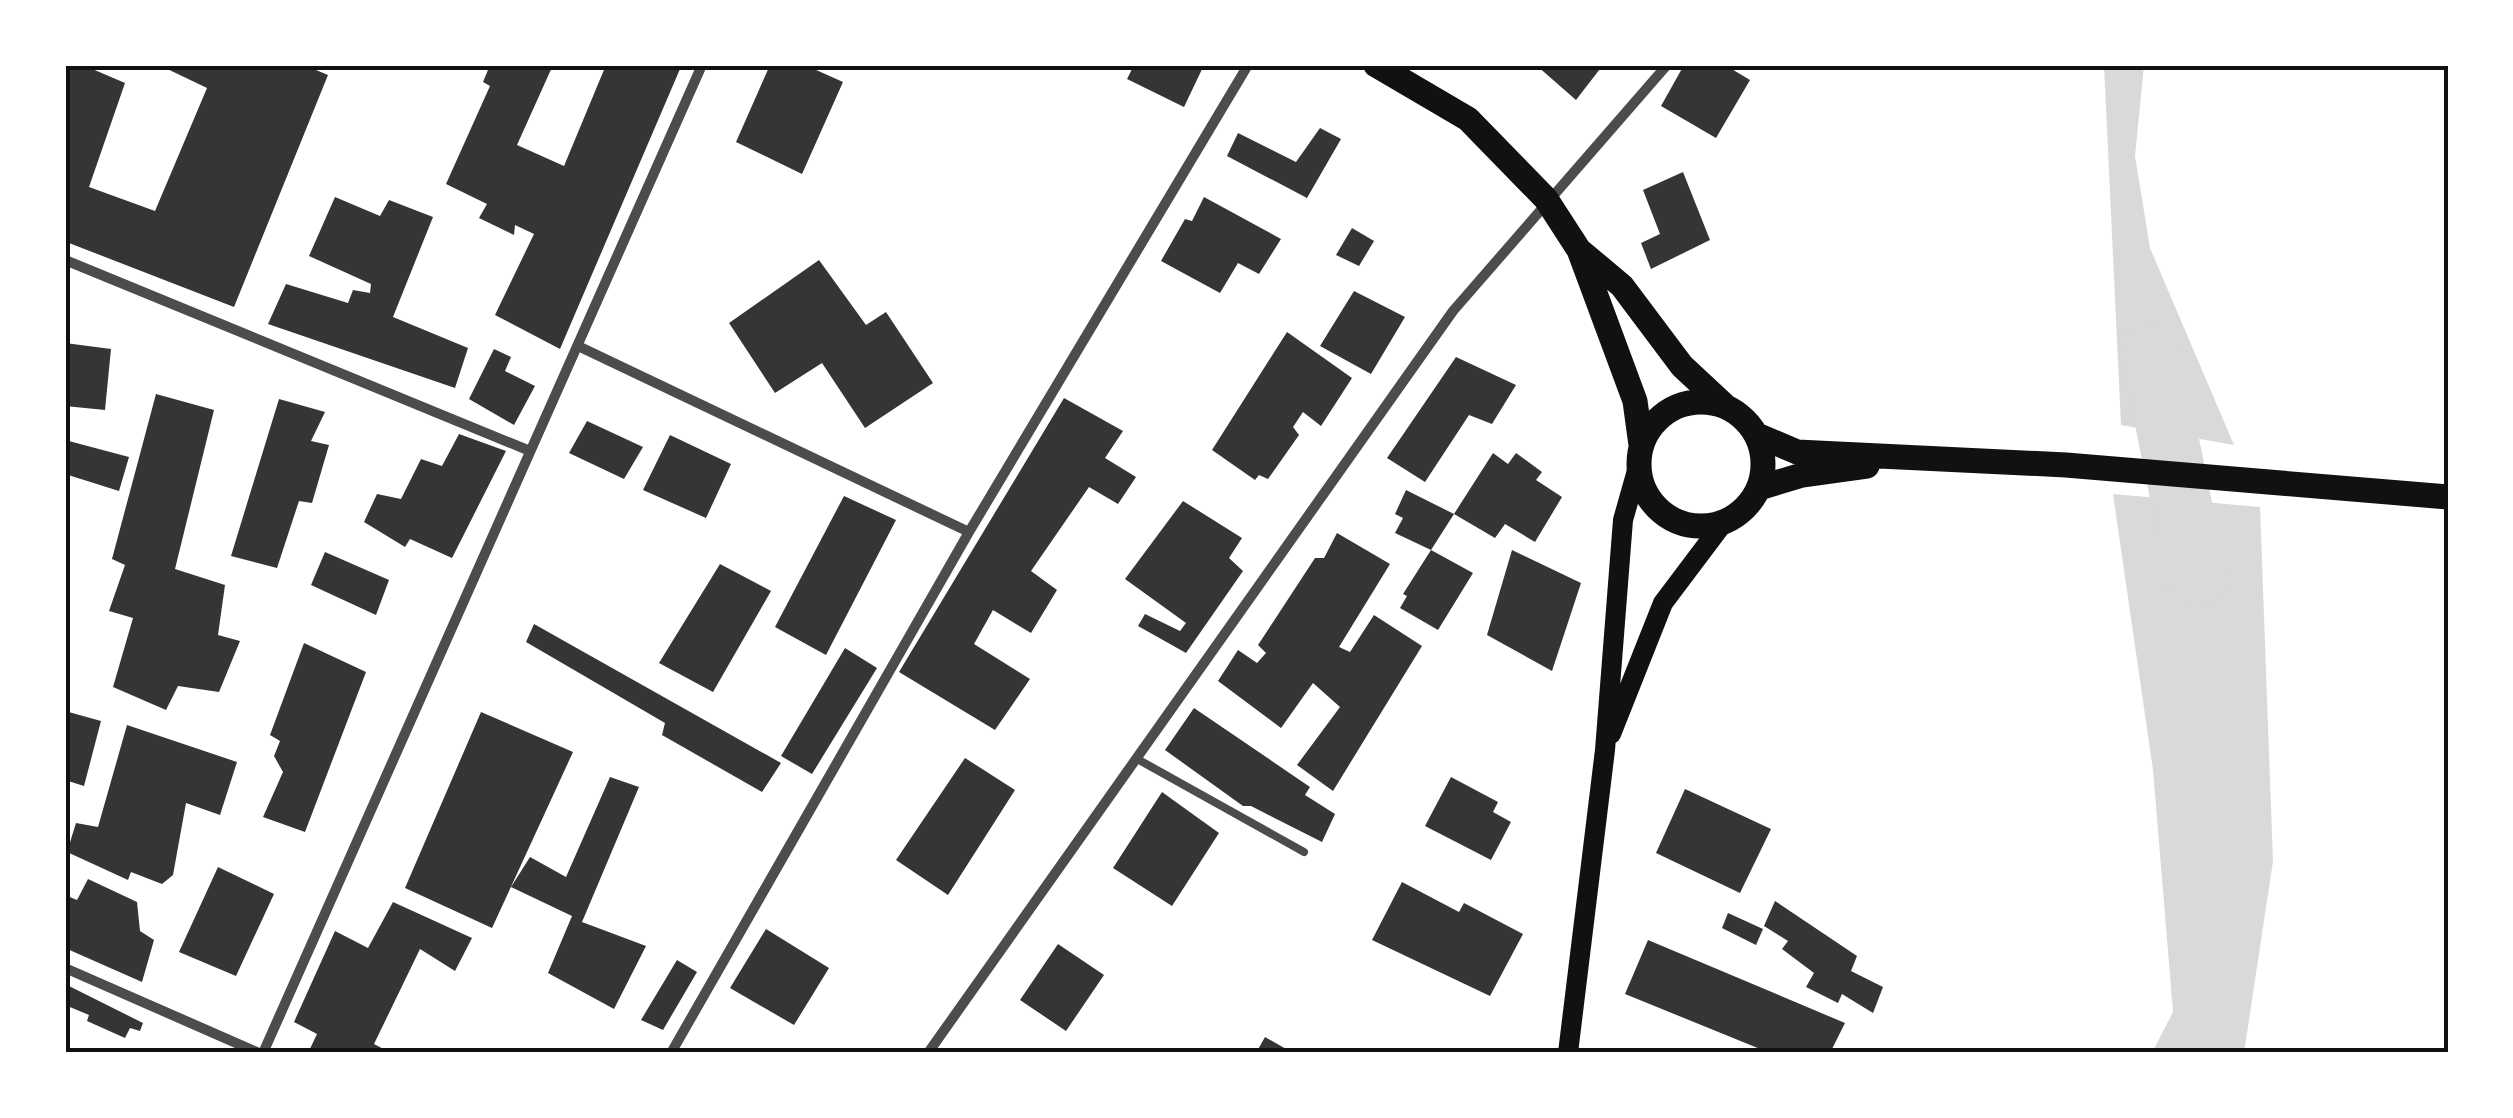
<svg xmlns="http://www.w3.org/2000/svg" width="2513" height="1118" font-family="'Public Sans',sans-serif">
<rect width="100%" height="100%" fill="#fff"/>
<path fill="#d9d9d9" d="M 2104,65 L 2144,65 L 2135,156 L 2150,248 L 2234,445 L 2121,425 Z
M 2113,494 L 2260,507 L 2273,861 L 2244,1053 L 2152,1053 L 2173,1012 L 2153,770 Z"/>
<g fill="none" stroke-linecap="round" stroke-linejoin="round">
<path stroke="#d9d9d9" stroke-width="60" d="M 2151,354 L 2197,578"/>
</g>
<path fill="#353535" d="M 65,65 L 83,65 L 125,83 L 89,187 L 155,211 L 207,88 L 159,65 L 304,65 L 328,75 L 234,307 L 69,243 L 65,255 Z
M 490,65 L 553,65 L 517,145 L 564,166 L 606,65 L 680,69 L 560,349 L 495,315 L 534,234 L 515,225 L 514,235 L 479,218 L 487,204 L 446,184 L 490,86 L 483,82 Z
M 770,65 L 805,65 L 843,82 L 802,174 L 736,142 Z
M 1124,65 L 1204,65 L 1184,107 L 1127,79 L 1132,69 Z
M 1536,65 L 1603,65 L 1576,100 Z
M 1684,65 L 1725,65 L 1750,80 L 1716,138 L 1661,106 Z
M 1320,128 L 1341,139 L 1307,198 L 1227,156 L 1238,133 L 1296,162 Z
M 1683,172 L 1710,240 L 1651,269 L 1641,243 L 1660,234 L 1643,190 Z
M 335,197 L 380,216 L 389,200 L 433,217 L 393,317 L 468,348 L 455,388 L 268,324 L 286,284 L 348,303 L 353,290 L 370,293 L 371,284 L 309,256 Z
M 1204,197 L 1281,239 L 1259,274 L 1238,263 L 1220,293 L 1161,261 L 1185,219 L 1192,221 Z
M 1352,228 L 1374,241 L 1359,266 L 1336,255 Z
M 819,260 L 866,325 L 886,312 L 933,383 L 865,428 L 822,363 L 775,393 L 729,323 Z
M 1354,291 L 1405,317 L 1371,374 L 1320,346 Z
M 1287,332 L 1352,378 L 1321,426 L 1303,412 L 1293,427 L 1299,435 L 1268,479 L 1259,475 L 1255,480 L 1212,450 Z
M 65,343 L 111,349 L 105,410 L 65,406 Z
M 494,349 L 511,357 L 505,371 L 535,386 L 514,425 L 469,399 Z
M 1456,357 L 1516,385 L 1492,424 L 1469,415 L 1425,482 L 1387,458 Z
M 156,394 L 214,410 L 175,569 L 225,585 L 218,635 L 240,641 L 219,692 L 178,686 L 166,710 L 113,687 L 133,618 L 109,611 L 125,565 L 112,559 Z
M 1064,398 L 1123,431 L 1105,458 L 1136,477 L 1118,504 L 1089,487 L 1031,571 L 1057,590 L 1031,633 L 993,610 L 974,644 L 1030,679 L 995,730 L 899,672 Z
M 279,399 L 325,412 L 311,441 L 329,445 L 312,503 L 299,501 L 277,568 L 231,556 Z
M 587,421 L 643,447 L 624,479 L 569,453 Z
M 459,434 L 506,451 L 452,558 L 410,539 L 405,547 L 364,522 L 377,494 L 401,499 L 421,459 L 442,466 Z
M 670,435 L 731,464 L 706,518 L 643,490 Z
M 65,440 L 129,457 L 119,491 L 65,474 Z
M 1493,453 L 1508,464 L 1516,453 L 1542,472 L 1536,480 L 1562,497 L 1535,542 L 1505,524 L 1495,538 L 1454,514 Z
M 1406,490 L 1454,514 L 1431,550 L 1395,533 L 1403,518 L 1395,514 Z
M 844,496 L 896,520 L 826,655 L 775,627 Z
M 1183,501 L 1242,538 L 1229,558 L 1243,571 L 1186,653 L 1138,626 L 1145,614 L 1180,631 L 1186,623 L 1125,579 Z
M 1337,533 L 1390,564 L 1339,647 L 1350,652 L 1374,615 L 1422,646 L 1333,791 L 1297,765 L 1340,707 L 1313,683 L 1281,728 L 1218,681 L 1238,650 L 1257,663 L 1266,653 L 1258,645 L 1315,558 L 1324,558 Z
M 1431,550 L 1473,573 L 1438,630 L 1400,608 L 1407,596 L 1403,594 Z
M 1512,550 L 1581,583 L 1552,671 L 1487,635 Z
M 325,552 L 389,580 L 376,615 L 311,585 Z
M 720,564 L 771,591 L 713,692 L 659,663 Z
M 534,624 L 781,763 L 762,792 L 662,735 L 665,723 L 526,642 Z
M 304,643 L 366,672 L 305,832 L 263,817 L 283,772 L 274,756 L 280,741 L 270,735 Z
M 845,648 L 877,668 L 812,774 L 781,756 Z
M 1194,708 L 1310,787 L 1305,795 L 1335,814 L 1322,842 L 1251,806 L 1243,806 L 1165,750 Z
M 65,711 L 101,721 L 84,786 L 65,780 Z
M 481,712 L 573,752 L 492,928 L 405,888 Z
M 127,725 L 237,762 L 220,815 L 186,803 L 173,875 L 162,884 L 131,872 L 128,880 L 67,852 L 76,823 L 98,827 Z
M 965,758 L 1015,790 L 948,895 L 896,860 Z
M 610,777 L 639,787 L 582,922 L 646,946 L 614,1009 L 548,973 L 572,916 L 511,887 L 530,857 L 566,877 Z
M 1451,777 L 1498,802 L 1493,812 L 1511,822 L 1491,860 L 1425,826 Z
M 1685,789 L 1771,829 L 1740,893 L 1656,853 Z
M 1162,792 L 1219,833 L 1172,906 L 1113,868 Z
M 218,867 L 274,894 L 236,976 L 179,952 Z
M 88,879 L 137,902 L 140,931 L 154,940 L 142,982 L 65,948 L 65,895 L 77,900 Z
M 1402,882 L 1459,912 L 1464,903 L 1523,934 L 1490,996 L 1372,940 Z
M 1775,901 L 1857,956 L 1851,971 L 1883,987 L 1873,1013 L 1842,994 L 1838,1003 L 1806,987 L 1814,973 L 1782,949 L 1788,941 L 1764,926 Z
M 393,902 L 472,938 L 455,971 L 420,949 L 374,1044 L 391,1053 L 308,1053 L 317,1034 L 294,1022 L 335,931 L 368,948 Z
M 1728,913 L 1763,929 L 1756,945 L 1722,928 Z
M 766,929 L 829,968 L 794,1025 L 730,988 Z
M 1648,940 L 1845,1023 L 1830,1053 L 1770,1053 L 1625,994 Z
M 1058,944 L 1104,975 L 1066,1031 L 1020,1000 Z
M 677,960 L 697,972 L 663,1030 L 641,1020 Z
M 65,984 L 143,1023 L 140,1031 L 130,1028 L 125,1038 L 87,1021 L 89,1015 L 65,1005 Z
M 1265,1037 L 1293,1053 L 1256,1053 Z"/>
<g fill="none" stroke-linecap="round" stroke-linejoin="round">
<path stroke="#4c4c4c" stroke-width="8" d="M 1139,760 L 1304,852"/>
<path stroke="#4c4c4c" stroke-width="10" d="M 65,260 L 530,451
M 578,346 L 969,532
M 65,968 L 259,1053
M 263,1053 L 702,65
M 671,1053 L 969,532 L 1248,65
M 928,1053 L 1453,311 L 1667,65"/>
<path stroke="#111" stroke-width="20" d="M 1611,734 L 1663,603 L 1724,522
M 1568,1053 L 1605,750 L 1623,520 L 1638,467"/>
<path stroke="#111" stroke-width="25" d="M 1376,65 L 1468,119 L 1546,199 L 1579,250 L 1635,401 L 1641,445
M 1579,250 L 1622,286 L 1682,366 L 1725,406
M1639 464a62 62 0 1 1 124 0a62 62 0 1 1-124 0Z
M 1757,435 L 1797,452 L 2066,465 L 2448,497
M 1759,488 L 1802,475 L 1867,466"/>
</g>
<rect width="2513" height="1118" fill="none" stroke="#ffffff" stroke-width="135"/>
<rect x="68" y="68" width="2378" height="982" fill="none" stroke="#111" stroke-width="4"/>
</svg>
